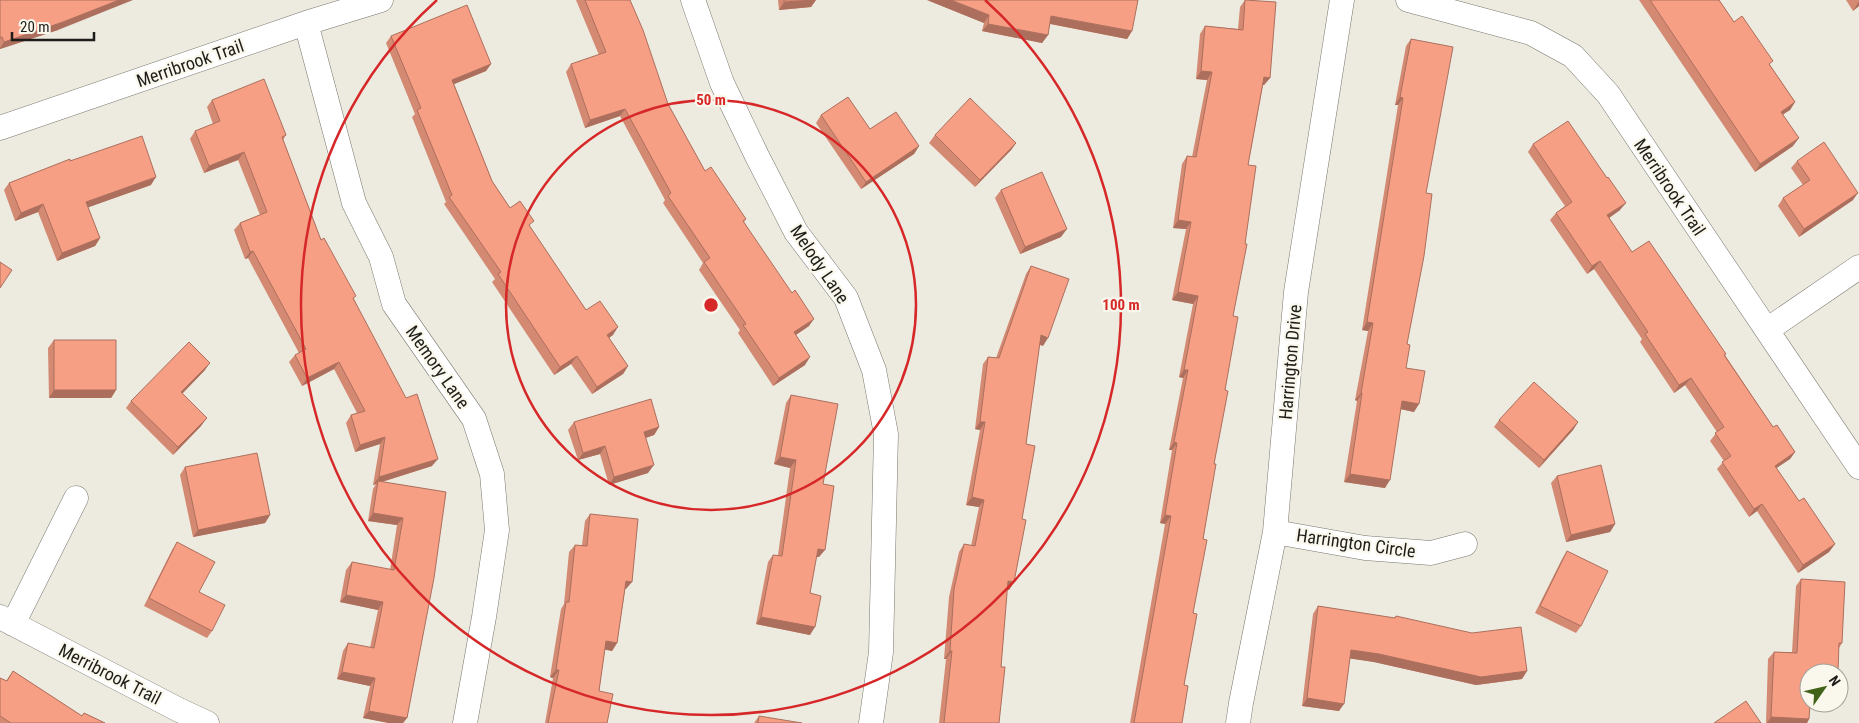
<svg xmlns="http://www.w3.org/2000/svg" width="1859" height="723" font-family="'Roboto Condensed',sans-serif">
<rect width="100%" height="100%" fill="#edebe0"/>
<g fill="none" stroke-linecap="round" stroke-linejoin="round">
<g stroke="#79776e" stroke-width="25">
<path id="street" d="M 693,0 L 722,83 L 757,156 L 796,232 L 846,298 L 874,370 L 886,434 L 881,652 L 871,723
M 1408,0 L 1531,33 L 1573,56 L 1608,94 L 1859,467
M 306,23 L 354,203 L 381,257 L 394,304 L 474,419 L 492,474 L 497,530 L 484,617 L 465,723
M 0,128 L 306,23 L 381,0
M 1767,330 L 1859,267
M 1275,532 L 1365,548 L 1431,553 L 1465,544
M 0,617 L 179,710 L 207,723
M 13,624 L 76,498
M 1238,723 L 1241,703 L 1275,532 L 1296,292 L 1342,0"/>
</g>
<use href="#street" stroke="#fff" stroke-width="24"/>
</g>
<path fill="#d48972" d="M 0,0 L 58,30 L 0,49 Z
M 576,0 L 630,0 L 668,104 L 705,171 L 746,219 L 744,222 L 809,326 L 796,335 L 805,365 L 773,386 L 738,333 L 740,330 L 699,270 L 703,263 L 663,203 L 665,200 L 620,116 L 585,128 L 566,72 L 571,64 L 599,55 Z
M 778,0 L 816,0 L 811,7 L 779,10 Z
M 927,0 L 1132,31 L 1127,39 L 1050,24 L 1048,35 L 1042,43 L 982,31 L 984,23 Z
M 1245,0 L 1270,78 L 1264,85 L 1263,85 L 1248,165 L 1233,316 L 1225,390 L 1214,464 L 1193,613 L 1184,685 L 1182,723 L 1130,723 L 1165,524 L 1160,523 L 1172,450 L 1169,450 L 1183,378 L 1179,377 L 1193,304 L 1172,300 L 1186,229 L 1173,228 L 1182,164 L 1187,156 L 1192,157 L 1207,80 L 1196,79 L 1200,34 L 1205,26 L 1238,29 L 1240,7 Z
M 1639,0 L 1719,0 L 1734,22 L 1770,65 L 1795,102 L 1790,110 L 1783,114 L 1793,146 L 1755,172 Z
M 1846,0 L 1859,0 L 1859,6 L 1853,11 Z
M 391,36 L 491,64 L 486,71 L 454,84 L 492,181 L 510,208 L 530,227 L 586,310 L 613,335 L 609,338 L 628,366 L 623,374 L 592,394 L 571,364 L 554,375 L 492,282 L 495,279 L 444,204 L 446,202 L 412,117 L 415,114 L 386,43 Z
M 1411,39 L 1426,193 L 1407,344 L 1406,368 L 1414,412 L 1400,409 L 1385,488 L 1344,482 L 1357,401 L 1355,400 L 1368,331 L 1362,330 L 1398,105 L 1395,105 L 1406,46 Z
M 212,100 L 286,135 L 283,140 L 321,240 L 354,299 L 432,466 L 382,482 L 446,492 L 407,718 L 403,723 L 389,723 L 363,718 L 370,686 L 337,679 L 343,651 L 348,643 L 370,648 L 378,610 L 340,602 L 346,570 L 352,562 L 390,570 L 397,525 L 368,521 L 373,489 L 376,484 L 373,485 L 380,444 L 355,452 L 346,423 L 351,415 L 357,413 L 334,369 L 302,386 L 289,362 L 295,355 L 299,353 L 248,258 L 245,259 L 234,230 L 240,223 L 260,215 L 238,160 L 204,173 L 190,139 L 195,131 L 213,124 L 207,107 Z
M 821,115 L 870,129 L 919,146 L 914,154 L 861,189 L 816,123 Z
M 935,135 L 1016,143 L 1011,150 L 975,187 L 929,143 Z
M 1533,144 L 1620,210 L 1609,218 L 1632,252 L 1725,355 L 1773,427 L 1795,452 L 1790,459 L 1776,468 L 1799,501 L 1835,544 L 1829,552 L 1798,573 L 1757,511 L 1749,517 L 1717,469 L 1724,461 L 1710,441 L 1717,432 L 1685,385 L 1674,393 L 1640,342 L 1642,339 L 1594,269 L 1587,274 L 1550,220 L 1556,213 L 1565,206 L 1528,152 Z
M 70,161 L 151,185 L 88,207 L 100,238 L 95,246 L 57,261 L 38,212 L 15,221 L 4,190 L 9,183 Z
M 1797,161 L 1853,200 L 1799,237 L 1778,206 L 1783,198 L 1803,185 L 1791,168 Z
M 1001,190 L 1061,237 L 1020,254 L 995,198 Z
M 1031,266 L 1043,346 L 1039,344 L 1026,444 L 1022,519 L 1014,582 L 1009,590 L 1007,590 L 1001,667 L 999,723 L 939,723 L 946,659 L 944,659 L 949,597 L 959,552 L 964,544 L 971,546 L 979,507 L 966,505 L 980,430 L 975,429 L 983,364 L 988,357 L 996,358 L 1026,274 Z
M 54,340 L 116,390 L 111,398 L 49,398 L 48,348 Z
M 205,370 L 182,394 L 201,426 L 173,455 L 126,408 L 131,401 Z
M 791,395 L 823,484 L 819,557 L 816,557 L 810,593 L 810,635 L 756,624 L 768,562 L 773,555 L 778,555 L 790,468 L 774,464 L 786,403 Z
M 1499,420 L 1578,422 L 1573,430 L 1539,468 L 1494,427 Z
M 574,422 L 659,427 L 654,435 L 646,438 L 648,473 L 609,485 L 600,454 L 578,460 L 568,430 Z
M 185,467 L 270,515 L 265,523 L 193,537 L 180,475 Z
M 1557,476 L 1615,524 L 1610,532 L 1566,542 L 1551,483 Z
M 590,514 L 626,589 L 625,589 L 617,643 L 612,651 L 605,649 L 599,691 L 607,723 L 545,723 L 553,678 L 550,677 L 561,609 L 564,604 L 569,552 L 575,545 L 582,545 L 585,521 Z
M 177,542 L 199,592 L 212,631 L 207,638 L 144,606 L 172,550 Z
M 1567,551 L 1581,626 L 1576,633 L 1535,613 L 1562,559 Z
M 1801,579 L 1842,643 L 1839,648 L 1809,673 L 1809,719 L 1807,723 L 1766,723 L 1768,659 L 1774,652 L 1792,652 L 1796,586 Z
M 1318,606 L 1394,618 L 1396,616 L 1527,671 L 1522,679 L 1476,685 L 1374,662 L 1350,658 L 1339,711 L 1302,706 L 1313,614 Z
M 13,671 L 82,716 L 84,713 L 105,723 L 0,723 L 0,678 L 6,681 Z
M 759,716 L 758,723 L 754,723 Z"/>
<path fill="#ac6f5d" d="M 119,0 L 133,0 L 58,30 L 0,49 L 0,48 L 4,42 Z
M 816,0 L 811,7 L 779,10 L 784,2 Z
M 927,0 L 951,0 L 989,15 L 984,23 Z
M 1859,2 L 1859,6 L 1853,11 L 1858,3 Z
M 1051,16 L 1132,31 L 1127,39 L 1046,23 Z
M 988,24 L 1048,35 L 1042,43 L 982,31 Z
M 491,64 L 486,71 L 447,87 L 452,80 Z
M 1201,71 L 1212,72 L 1207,80 L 1196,79 Z
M 1264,77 L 1270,78 L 1264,85 L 1259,85 Z
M 1400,97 L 1403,98 L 1398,105 L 1395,105 Z
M 1795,102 L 1790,110 L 1776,119 L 1781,112 Z
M 625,109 L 620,116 L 585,128 L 590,120 Z
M 1799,138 L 1793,146 L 1755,172 L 1760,164 Z
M 1016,143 L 1011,150 L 975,187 L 980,180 Z
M 919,146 L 914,154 L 861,189 L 866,182 Z
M 244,152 L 238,160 L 204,173 L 209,166 Z
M 156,177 L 151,185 L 81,210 L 86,202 Z
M 1858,193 L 1853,200 L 1799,237 L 1804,229 Z
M 1626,203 L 1620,210 L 1602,223 L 1607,215 Z
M 43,204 L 38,212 L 15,221 L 21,213 Z
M 1178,220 L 1191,222 L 1186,229 L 1173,228 Z
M 1067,229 L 1061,237 L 1020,254 L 1025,247 Z
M 100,238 L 95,246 L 57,261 L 62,253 Z
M 253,251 L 248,258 L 245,259 L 250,252 Z
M 1600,261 L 1594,269 L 1587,274 L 1592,266 Z
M 1178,292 L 1198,296 L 1193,304 L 1172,300 Z
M 814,319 L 809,326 L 788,340 L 794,332 Z
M 1367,322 L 1373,323 L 1368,331 L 1362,330 Z
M 618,327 L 613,335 L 602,342 L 607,335 Z
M 1041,335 L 1048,338 L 1043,346 L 1035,343 Z
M 577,356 L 571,364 L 554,375 L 560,367 Z
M 810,357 L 805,365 L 773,386 L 779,378 Z
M 339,362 L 334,369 L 302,386 L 307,378 Z
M 210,363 L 205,370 L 176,400 L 181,392 Z
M 628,366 L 623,374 L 592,394 L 597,387 Z
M 1184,370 L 1188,370 L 1183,378 L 1179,377 Z
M 1691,378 L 1685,385 L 1674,393 L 1679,385 Z
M 54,390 L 116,390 L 111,398 L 49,398 Z
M 1361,393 L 1362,393 L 1357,401 L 1355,400 Z
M 1402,401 L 1419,404 L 1414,412 L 1396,408 Z
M 207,418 L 201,426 L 173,455 L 178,447 Z
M 980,422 L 985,422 L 980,430 L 975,429 Z
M 1578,422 L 1573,430 L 1539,468 L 1544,460 Z
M 659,427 L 654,435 L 639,440 L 644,432 Z
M 385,437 L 380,444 L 355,452 L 360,445 Z
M 1174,442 L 1177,443 L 1172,450 L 1169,450 Z
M 605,446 L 600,454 L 578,460 L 583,453 Z
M 1795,452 L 1790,459 L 1769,473 L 1775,466 Z
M 780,457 L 796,460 L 790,468 L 774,464 Z
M 438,459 L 432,466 L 378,483 L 378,481 L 376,484 L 373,485 L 379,477 Z
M 654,465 L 648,473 L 609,485 L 614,477 Z
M 1350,474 L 1390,480 L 1385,488 L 1344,482 Z
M 972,497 L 984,500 L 979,507 L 966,505 Z
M 1762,504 L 1757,511 L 1749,517 L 1754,509 Z
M 373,513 L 403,518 L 397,525 L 368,521 Z
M 270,515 L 265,523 L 193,537 L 198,530 Z
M 1165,515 L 1171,516 L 1165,524 L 1160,523 Z
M 1615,524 L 1610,532 L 1566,542 L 1571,535 Z
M 1835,544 L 1829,552 L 1798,573 L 1803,565 Z
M 818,549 L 825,550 L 819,557 L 812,556 Z
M 626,581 L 632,582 L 626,589 L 621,589 Z
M 1008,581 L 1014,582 L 1009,590 L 1003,589 Z
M 346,595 L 383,602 L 378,610 L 340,602 Z
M 761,617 L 815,627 L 810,635 L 756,624 Z
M 606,641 L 617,643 L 612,651 L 601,649 Z
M 1351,650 L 1527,671 L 1522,679 L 1476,685 L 1374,662 L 1346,658 Z
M 950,651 L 952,651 L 946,659 L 944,659 Z
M 556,670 L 559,670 L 553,678 L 550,677 Z
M 342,672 L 375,678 L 370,686 L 337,679 Z
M 1307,698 L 1344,704 L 1339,711 L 1302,706 Z
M 369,711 L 407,718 L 403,723 L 389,723 L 363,718 Z
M 1771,717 L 1809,719 L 1807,723 L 1767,723 Z"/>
<path fill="#f69f85" stroke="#ac6f5d" d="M 0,0 L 119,0 L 63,22 L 4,42 L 2,37 L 0,38 Z
M 585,0 L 630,0 L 643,30 L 668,104 L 705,171 L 711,167 L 746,219 L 743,221 L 792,293 L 795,290 L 814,319 L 794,332 L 810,357 L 779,378 L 743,325 L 746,324 L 704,262 L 710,258 L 668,196 L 671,193 L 625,109 L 590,120 L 571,64 L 606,52 Z
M 784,0 L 814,0 L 784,2 Z
M 951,0 L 1138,0 L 1132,31 L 1051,16 L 1048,35 L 988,24 L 989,15 Z
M 1245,0 L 1276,2 L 1270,78 L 1264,77 L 1248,165 L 1256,166 L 1245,244 L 1247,244 L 1233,316 L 1238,317 L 1225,390 L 1228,391 L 1214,464 L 1216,464 L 1203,539 L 1207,540 L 1193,613 L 1197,614 L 1184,685 L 1188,686 L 1182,723 L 1134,723 L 1171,516 L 1165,515 L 1177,443 L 1174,442 L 1188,370 L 1184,370 L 1198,296 L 1178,292 L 1191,222 L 1178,220 L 1187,156 L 1196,157 L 1212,72 L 1201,71 L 1205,26 L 1243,30 Z
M 1650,0 L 1719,0 L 1734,22 L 1742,16 L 1773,61 L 1769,64 L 1795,102 L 1781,112 L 1799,138 L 1760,164 Z
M 467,5 L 491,64 L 452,80 L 492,181 L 510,208 L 520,201 L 534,221 L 529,225 L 586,310 L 600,301 L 618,327 L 607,335 L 628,366 L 597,387 L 577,356 L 560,367 L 498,274 L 501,272 L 449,197 L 452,195 L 417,110 L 421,108 L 391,36 Z
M 1411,39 L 1453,47 L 1426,193 L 1432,194 L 1424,256 L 1407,344 L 1410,345 L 1406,368 L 1425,371 L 1419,404 L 1402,401 L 1390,480 L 1350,474 L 1362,393 L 1361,393 L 1373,323 L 1367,322 L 1403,98 L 1400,97 Z
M 264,79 L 286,135 L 282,137 L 321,240 L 324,238 L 356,296 L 353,298 L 406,398 L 417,394 L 438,459 L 379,477 L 385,437 L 360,445 L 351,415 L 365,411 L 339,362 L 307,378 L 295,355 L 306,349 L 253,251 L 250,252 L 240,223 L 267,212 L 244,152 L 209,166 L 195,131 L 220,121 L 212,100 Z
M 848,97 L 870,129 L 896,112 L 919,146 L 866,182 L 821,115 Z
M 970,98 L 1016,143 L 980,180 L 935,135 Z
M 1568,121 L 1607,178 L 1608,177 L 1626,203 L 1607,215 L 1632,252 L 1649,241 L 1726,354 L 1724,355 L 1773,427 L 1777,425 L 1795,452 L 1775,466 L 1799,501 L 1804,498 L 1835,544 L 1803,565 L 1762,504 L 1754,509 L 1722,462 L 1731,456 L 1715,433 L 1724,427 L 1691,378 L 1679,385 L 1645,334 L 1648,332 L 1600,261 L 1592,266 L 1556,213 L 1572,202 L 1533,144 Z
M 142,136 L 156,177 L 86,202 L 100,238 L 62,253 L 43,204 L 21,213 L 9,183 L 70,159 L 70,161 Z
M 1824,142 L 1858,193 L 1804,229 L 1783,198 L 1810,180 L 1797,161 Z
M 1042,172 L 1067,229 L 1025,247 L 1001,190 Z
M 0,262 L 12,270 L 0,288 Z
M 1031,266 L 1069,279 L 1048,338 L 1041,335 L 1026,444 L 1035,446 L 1022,519 L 1026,520 L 1014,582 L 1008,581 L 1001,667 L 1005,667 L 999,723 L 944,723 L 952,651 L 950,651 L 954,589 L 964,544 L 975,546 L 984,500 L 972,497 L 985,422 L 980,422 L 988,357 L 999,358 Z
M 54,340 L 116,340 L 116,390 L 54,390 Z
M 189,342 L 210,363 L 181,392 L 207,418 L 178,447 L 131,401 Z
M 1534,382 L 1578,422 L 1544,460 L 1499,420 Z
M 791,395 L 838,404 L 823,484 L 834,486 L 825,550 L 818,549 L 810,593 L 821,596 L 815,627 L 761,617 L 773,555 L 782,556 L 796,460 L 780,457 Z
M 651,399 L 659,427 L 644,432 L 654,465 L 614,477 L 605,446 L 583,453 L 574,422 Z
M 257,453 L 270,515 L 198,530 L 185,467 Z
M 1601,465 L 1615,524 L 1571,535 L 1557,476 Z
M 378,481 L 446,492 L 434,578 L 407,718 L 369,711 L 375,678 L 342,672 L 348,643 L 374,648 L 383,602 L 346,595 L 352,562 L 394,570 L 403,518 L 373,513 Z
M 590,514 L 638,519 L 632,582 L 626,581 L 617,643 L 606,641 L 599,691 L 613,694 L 607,723 L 548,723 L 559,670 L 556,670 L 566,602 L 569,602 L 575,545 L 587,546 Z
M 177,542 L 215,562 L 199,592 L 225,605 L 212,631 L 149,598 Z
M 1567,551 L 1608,571 L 1581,626 L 1540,606 Z
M 1801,579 L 1845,582 L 1842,643 L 1839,643 L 1838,673 L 1809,673 L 1809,703 L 1810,703 L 1809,719 L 1771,717 L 1774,652 L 1797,653 Z
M 1318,606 L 1395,618 L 1396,616 L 1472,633 L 1521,627 L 1527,671 L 1481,677 L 1379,654 L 1351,650 L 1344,704 L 1307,698 Z
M 13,671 L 82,716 L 84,713 L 105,723 L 11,723 L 0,716 L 0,678 L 7,681 Z
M 1746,701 L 1761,723 L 1714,723 Z
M 759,716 L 802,723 L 758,723 Z"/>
<g fill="none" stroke="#d62828" stroke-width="2.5">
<circle cx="711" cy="305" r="205"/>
<path d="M985 0A410 410 0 1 1 437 0"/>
</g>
<g text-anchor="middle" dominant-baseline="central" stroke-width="4.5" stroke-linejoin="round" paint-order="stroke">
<g font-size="18" fill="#1e1d19" stroke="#faf8ed">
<text transform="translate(190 63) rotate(-19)">Merribrook Trail</text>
<text transform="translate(1670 187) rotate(56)">Merribrook Trail</text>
<text transform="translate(820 264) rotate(56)">Melody Lane</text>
<text transform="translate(1290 362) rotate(-85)">Harrington Drive</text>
<text transform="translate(438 367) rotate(55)">Memory Lane</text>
<text transform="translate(1356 543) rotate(8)">Harrington Circle</text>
<text transform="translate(110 674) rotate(27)">Merribrook Trail</text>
</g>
</g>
<circle cx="711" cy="305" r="8" fill="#d62828" stroke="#faf8ed" stroke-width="2.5"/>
<g font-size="15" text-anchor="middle" font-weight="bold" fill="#d62828" stroke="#faf8ed" stroke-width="4.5" stroke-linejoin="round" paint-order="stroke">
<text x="711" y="105">50 m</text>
<text x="1121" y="310">100 m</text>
</g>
<g transform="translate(1824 688) rotate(56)"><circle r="24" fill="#faf8ed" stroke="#a2a098"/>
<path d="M0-4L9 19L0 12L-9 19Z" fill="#406219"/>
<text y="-8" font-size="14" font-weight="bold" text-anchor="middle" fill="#1e1d19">N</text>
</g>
<path d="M12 32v8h82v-8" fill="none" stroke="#1e1d19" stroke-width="2.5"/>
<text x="20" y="32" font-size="15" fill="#1e1d19" stroke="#faf8ed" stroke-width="4" paint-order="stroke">20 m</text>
</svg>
